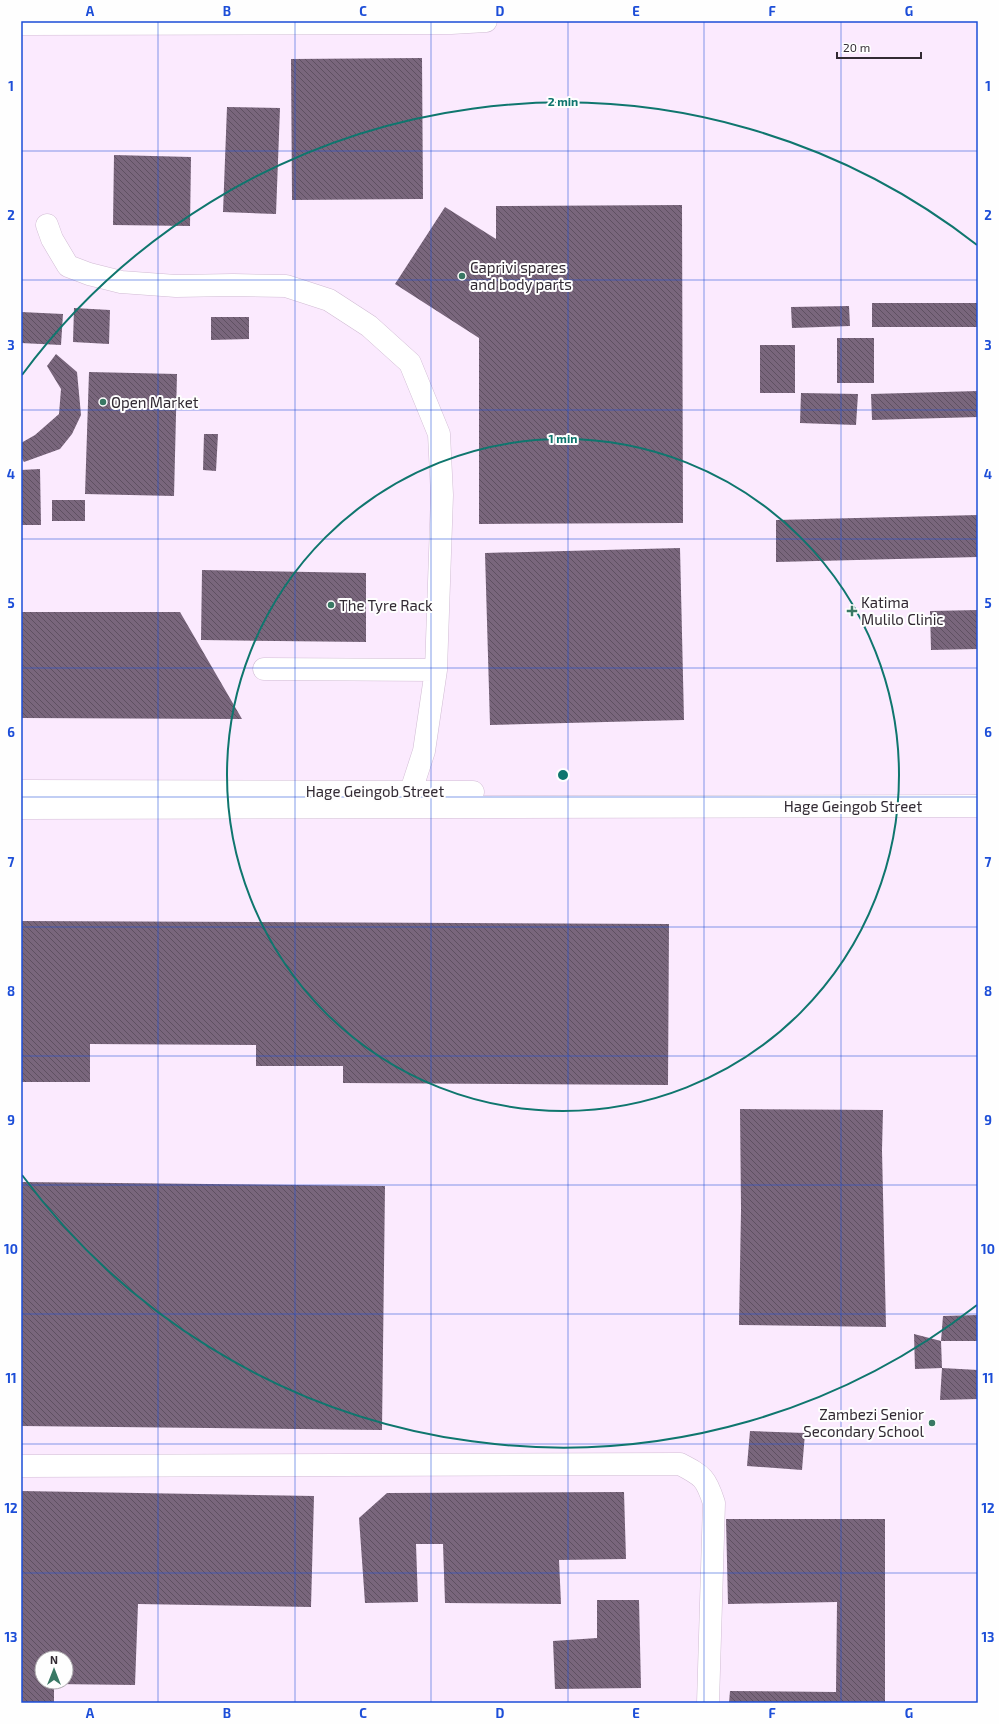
<svg xmlns="http://www.w3.org/2000/svg" width="999" height="1724" font-family="'Exo 2',sans-serif">
<defs>
<pattern id="building-back-hatch" width="6" height="6" patternUnits="userSpaceOnUse"><rect width="6" height="6" fill="#79667c"/><path d="M-1 5l2 2M0 0l6 6M5-1l2 2" fill="none" stroke="#5e5061"/></pattern>
</defs>
<rect width="100%" height="100%" fill="#fbeafe"/>
<path fill="url(#building-back-hatch)" fill-rule="evenodd" d="M 422,58 L 423,199 L 292,200 L 291,59 Z
M 227,107 L 280,108 L 276,214 L 223,212 Z
M 114,155 L 191,157 L 190,226 L 113,225 Z
M 682,205 L 683,523 L 479,524 L 479,338 L 395,284 L 445,207 L 496,239 L 496,206 Z
M 872,303 L 978,303 L 978,327 L 872,327 Z
M 849,306 L 850,326 L 792,328 L 791,307 Z
M 74,308 L 110,310 L 109,344 L 73,342 Z
M 21,312 L 63,314 L 61,345 L 21,343 Z
M 211,317 L 249,317 L 249,339 L 211,340 Z
M 837,338 L 874,338 L 874,383 L 837,383 Z
M 760,345 L 795,345 L 795,393 L 760,393 Z
M 56,354 L 77,372 L 81,415 L 72,434 L 60,449 L 24,462 L 21,457 L 21,443 L 35,435 L 59,414 L 61,389 L 47,366 Z
M 89,372 L 177,374 L 174,496 L 85,494 Z
M 978,391 L 978,417 L 872,420 L 871,394 Z
M 801,393 L 858,394 L 856,425 L 800,423 Z
M 204,434 L 218,434 L 216,471 L 203,470 Z
M 40,469 L 41,525 L 21,525 L 21,470 Z
M 52,500 L 85,500 L 85,521 L 52,521 Z
M 978,515 L 978,557 L 776,562 L 776,520 Z
M 680,548 L 684,720 L 490,725 L 485,553 Z
M 202,570 L 366,573 L 366,642 L 201,640 Z
M 978,610 L 978,649 L 931,650 L 930,611 Z
M 21,612 L 180,612 L 242,719 L 21,718 Z
M 21,921 L 669,924 L 668,1085 L 343,1083 L 343,1066 L 256,1066 L 256,1045 L 90,1044 L 90,1082 L 21,1082 Z
M 740,1109 L 883,1110 L 882,1150 L 886,1327 L 739,1325 L 741,1210 Z
M 21,1182 L 385,1186 L 382,1430 L 21,1426 Z
M 978,1315 L 977,1341 L 941,1341 L 943,1316 Z
M 914,1334 L 941,1341 L 942,1368 L 915,1369 Z
M 942,1368 L 978,1370 L 978,1399 L 940,1400 Z
M 750,1431 L 805,1433 L 802,1470 L 747,1466 Z
M 21,1491 L 314,1496 L 311,1607 L 138,1604 L 135,1685 L 54,1684 L 54,1703 L 21,1703 ZM 42,1658 L 66,1658 L 66,1682 L 42,1682 Z
M 624,1492 L 626,1559 L 559,1560 L 561,1604 L 445,1603 L 443,1544 L 416,1544 L 418,1602 L 365,1603 L 359,1518 L 387,1493 Z
M 726,1519 L 885,1519 L 885,1703 L 729,1703 L 730,1691 L 836,1692 L 837,1602 L 728,1604 Z
M 597,1600 L 639,1600 L 641,1688 L 555,1689 L 553,1641 L 597,1638 Z"/>
<g fill="none" stroke-linecap="round" stroke-linejoin="round">
<g stroke="#d1bcd4" stroke-width="23">
<path id="minor" d="M 21,24 L 451,23 L 486,21
M 47,225 L 52,239 L 68,266 L 89,274 L 121,282 L 176,286 L 233,285 L 286,286 L 329,300 L 369,326 L 410,363 L 439,434 L 442,495 L 436,670 L 424,751 L 411,791
M 264,669 L 436,670
M 21,791 L 473,792
M 21,808 L 978,806
M 21,1466 L 680,1464 C 703,1476 706,1478 714,1503 L 708,1703"/>
</g>
<use href="#minor" stroke="#fff" stroke-width="22"/>
</g>
<path fill="none" stroke="#1d4ed8" stroke-width="1" stroke-opacity="0.55" d="M 158,21 L 158,1703M 295,21 L 295,1703M 431,21 L 431,1703M 568,21 L 568,1703M 704,21 L 704,1703M 841,21 L 841,1703M 21,151 L 978,151M 21,280 L 978,280M 21,410 L 978,410M 21,539 L 978,539M 21,668 L 978,668M 21,797 L 978,797M 21,927 L 978,927M 21,1056 L 978,1056M 21,1185 L 978,1185M 21,1314 L 978,1314M 21,1444 L 978,1444M 21,1573 L 978,1573"/>
<g fill="none" stroke="#0f766e" stroke-width="2">
<circle cx="563" cy="775" r="336"/>
<path d="M977 1305A673 673 0 0 1 22 1175M22 375A673 673 0 0 1 977 245"/>
</g>
<g fill="#397864" stroke="#fefefe" stroke-width="1.5">
<circle cx="462" cy="276" r="4"/>
<circle cx="103" cy="402" r="4"/>
<circle cx="331" cy="605" r="4"/>
<path d="M850 605h4v4h4v4h-4v4h-4v-4h-4v-4h4z"/>
<circle cx="932" cy="1423" r="4"/>
</g>
<g text-anchor="middle" dominant-baseline="central" stroke-width="4" stroke-linejoin="round" paint-order="stroke">
<g font-size="15" fill="#322a33" stroke="#fefefe" text-anchor="start">
<text x="470" y="267">Caprivi spares<tspan x="470" dy="17">and body parts</tspan></text>
<text x="111" y="402">Open Market</text>
<text x="861" y="602">Katima<tspan x="861" dy="17">Mulilo Clinic</tspan></text>
<text x="339" y="605">The Tyre Rack</text>
<text x="924" y="1414" text-anchor="end">Zambezi Senior<tspan x="924" dy="17">Secondary School</tspan></text>
</g>
<g font-size="15" fill="#322a33" stroke="#fefefe">
<text x="375" y="791">Hage Geingob Street</text>
<text x="853" y="806">Hage Geingob Street</text>
</g>
</g>
<circle cx="563" cy="775" r="6" fill="#0f766e" stroke="#fefefe" stroke-width="2"/>
<g font-size="12" text-anchor="middle" font-weight="bold" fill="#0f766e" stroke="#fefefe" stroke-width="4" stroke-linejoin="round" paint-order="stroke">
<text x="563" y="106">2 min</text>
<text x="563" y="443">1 min</text>
</g>
<rect width="999" height="1724" fill="none" stroke="#fefefe" stroke-width="44"/>
<g transform="translate(54 1670)"><circle r="19" fill="#fefefe" stroke="#aca9ad"/>
<path d="M0-3L7 15L0 10L-7 15Z" fill="#397864"/>
<text y="-6" font-size="11" font-weight="bold" text-anchor="middle" fill="#322a33">N</text>
</g>
<path d="M837 52v6h84v-6" fill="none" stroke="#322a33" stroke-width="2"/>
<text x="843" y="52" font-size="12" fill="#322a33" stroke="#fefefe" stroke-width="3" paint-order="stroke">20 m</text>
<rect x="22" y="22" width="955" height="1680" fill="none" stroke="#1d4ed8" stroke-width="1.5"/>
<g font-size="13" text-anchor="middle" font-weight="bold" fill="#1d4ed8">
<text x="90" y="16">A</text>
<text x="227" y="16">B</text>
<text x="363" y="16">C</text>
<text x="500" y="16">D</text>
<text x="636" y="16">E</text>
<text x="772" y="16">F</text>
<text x="909" y="16">G</text>
<text x="11" y="91">1</text>
<text x="988" y="91">1</text>
<text x="11" y="220">2</text>
<text x="988" y="220">2</text>
<text x="11" y="350">3</text>
<text x="988" y="350">3</text>
<text x="11" y="479">4</text>
<text x="988" y="479">4</text>
<text x="11" y="608">5</text>
<text x="988" y="608">5</text>
<text x="11" y="737">6</text>
<text x="988" y="737">6</text>
<text x="11" y="867">7</text>
<text x="988" y="867">7</text>
<text x="11" y="996">8</text>
<text x="988" y="996">8</text>
<text x="11" y="1125">9</text>
<text x="988" y="1125">9</text>
<text x="11" y="1254">10</text>
<text x="988" y="1254">10</text>
<text x="11" y="1383">11</text>
<text x="988" y="1383">11</text>
<text x="11" y="1513">12</text>
<text x="988" y="1513">12</text>
<text x="11" y="1642">13</text>
<text x="988" y="1642">13</text>
<text x="90" y="1718">A</text>
<text x="227" y="1718">B</text>
<text x="363" y="1718">C</text>
<text x="500" y="1718">D</text>
<text x="636" y="1718">E</text>
<text x="772" y="1718">F</text>
<text x="909" y="1718">G</text>
</g>
</svg>
